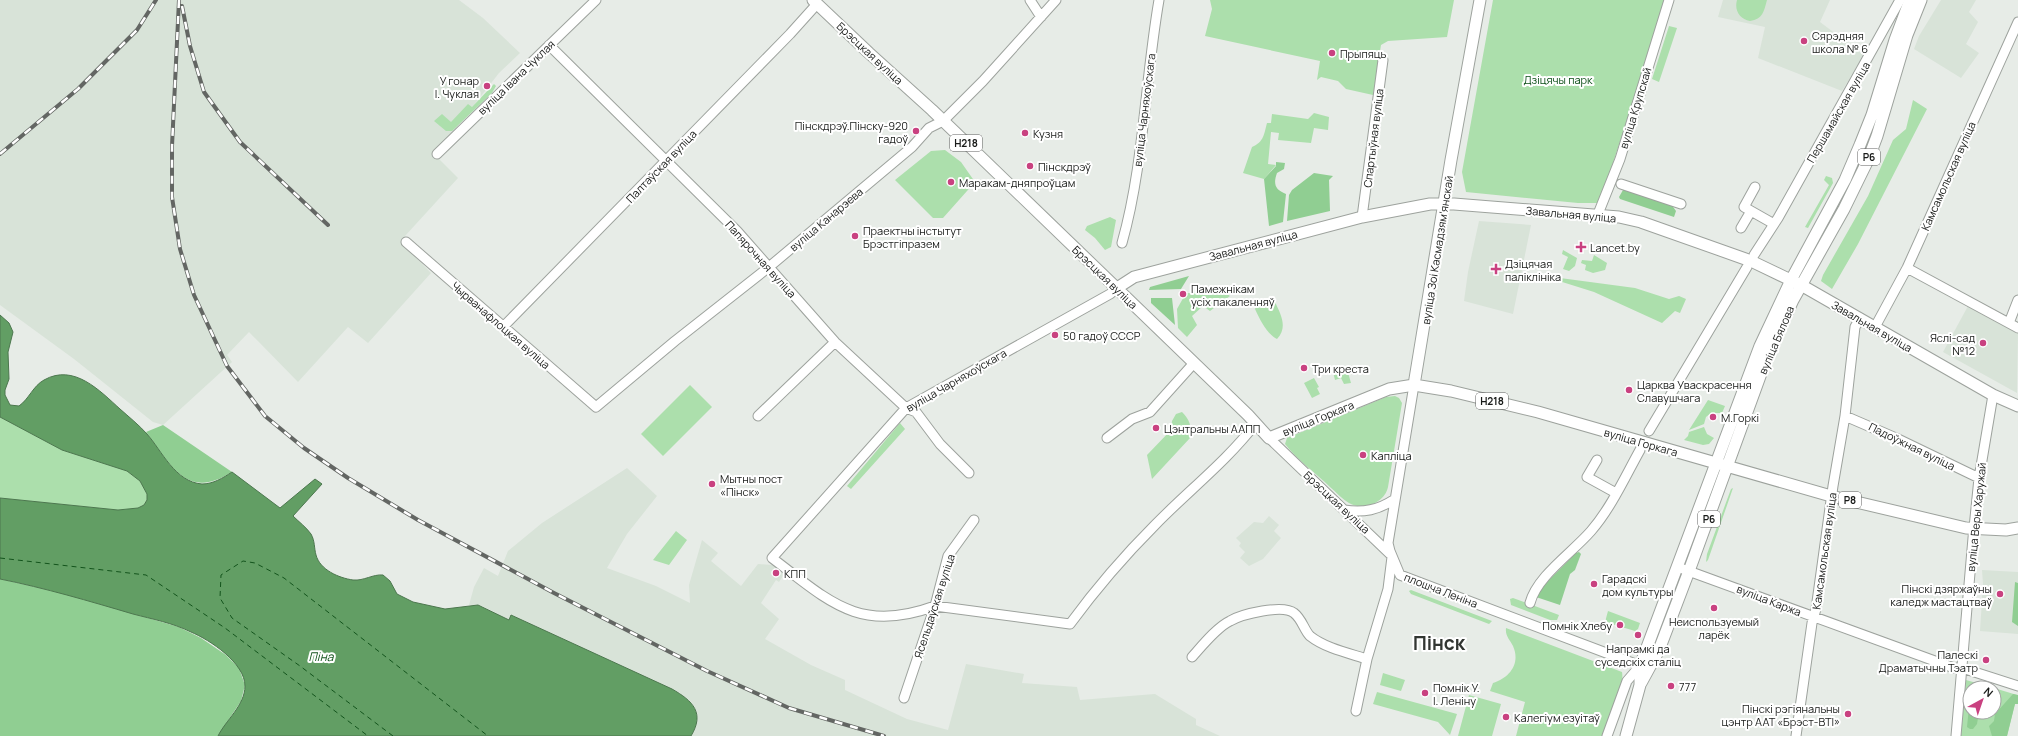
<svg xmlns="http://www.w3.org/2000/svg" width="2018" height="736" font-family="Manrope,sans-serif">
<rect width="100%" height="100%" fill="#e7ece7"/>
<path fill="#d8e3d8" d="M 0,0 L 459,0 L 483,18 L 520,53 L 499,73 L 435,155 L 458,178 L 405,236 L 402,243 L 431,273 L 368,343 L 348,327 L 298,382 L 249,332 L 227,355 L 232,362 L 163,425 L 153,422 L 74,359 L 0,305 Z
M 1723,0 L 1830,0 L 1820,22 L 1864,55 L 1842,91 L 1758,58 L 1765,27 L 1718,17 Z
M 1941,0 L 1976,0 L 1969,12 L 1978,22 L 1966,44 L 1979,53 L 1961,78 L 1914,49 L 1919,36 Z
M 1479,221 L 1531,225 L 1513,314 L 1464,301 L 1468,272 Z
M 1968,306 L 2018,333 L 2017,393 L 1943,352 Z
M 627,468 L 657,496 L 627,534 L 607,568 L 656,586 L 690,603 L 689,585 L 702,540 L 718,553 L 711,561 L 741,586 L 758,564 L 773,565 L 785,573 L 779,582 L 776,580 L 761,603 L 779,619 L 765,639 L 811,665 L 845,680 L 845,690 L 907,719 L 948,730 L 966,664 L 1024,674 L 1022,683 L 1077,687 L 1080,700 L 1155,694 L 1196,719 L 1196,725 L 1220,736 L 691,736 L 696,727 L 696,711 L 693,705 L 680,693 L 512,615 L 509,620 L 482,606 L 469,605 L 474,587 L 484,568 L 498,576 L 508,551 L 542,523 Z
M 1269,516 L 1279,525 L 1274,531 L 1281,538 L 1263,559 L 1249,566 L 1240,558 L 1245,552 L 1239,546 L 1241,543 L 1236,538 L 1254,522 L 1263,523 Z
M 1982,570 L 2018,572 L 2018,634 L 1980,631 L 1983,584 Z"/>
<path fill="#acdfac" d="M 1210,0 L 1454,0 L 1447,37 L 1388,41 L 1381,45 L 1373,95 L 1346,89 L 1338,81 L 1321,77 L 1317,80 L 1320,61 L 1205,36 L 1212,9 Z
M 1493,0 L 1666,0 L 1600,203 L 1578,203 L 1466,192 L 1462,172 Z
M 1737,0 L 1767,0 C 1764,11 1763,19 1750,21 C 1740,19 1734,11 1737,0 Z
M 1669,26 L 1677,28 L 1659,82 L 1652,79 Z
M 494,84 L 496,86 L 492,93 L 452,131 L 446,131 L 434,121 L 442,114 L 451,122 L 468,104 L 472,107 Z
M 1885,93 L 1869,146 L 1848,191 L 1807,265 L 1804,265 L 1804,263 L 1846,190 L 1860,159 Z
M 1913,100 L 1927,109 L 1858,244 L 1832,289 L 1821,281 L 1823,275 L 1868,196 L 1893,140 L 1906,129 Z
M 1314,113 L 1329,117 L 1328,130 L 1314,128 L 1311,143 L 1278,140 L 1279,133 L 1271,132 L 1268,164 L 1276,165 L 1264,179 L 1243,173 L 1252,147 C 1264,142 1264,134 1267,123 L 1271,123 L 1272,114 L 1308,119 Z
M 945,150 L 961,162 L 975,182 L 943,218 L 933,218 L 895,180 L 931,151 Z
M 1826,176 L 1832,178 L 1833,183 L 1808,228 L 1805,227 L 1829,185 L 1824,180 Z
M 1110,217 L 1116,220 L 1111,247 L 1105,250 L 1095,238 L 1085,230 L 1087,226 Z
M 1563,250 L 1577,258 L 1575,266 L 1569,271 L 1563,269 L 1568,257 L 1562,254 Z
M 1594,255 L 1607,263 L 1605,270 L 1593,273 L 1585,270 L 1586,265 L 1581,263 L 1582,260 L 1592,261 Z
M 1560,278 L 1635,288 L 1669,299 L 1679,296 L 1686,299 L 1680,313 L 1675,311 L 1662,323 L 1594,292 L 1559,281 Z
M 1186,293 L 1227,294 L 1230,296 L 1210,311 L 1203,306 L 1192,316 L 1197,325 L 1187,337 L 1178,328 L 1177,309 Z
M 1258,302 L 1266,304 L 1275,302 C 1281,315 1288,327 1277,339 C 1267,334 1260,320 1255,309 Z
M 1344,368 L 1347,369 L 1351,383 L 1344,384 L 1341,378 L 1335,380 L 1333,372 Z
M 1314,378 L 1319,387 L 1317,388 L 1320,394 L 1312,398 L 1304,383 Z
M 690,385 L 712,407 L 663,456 L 641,434 Z
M 1395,396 L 1399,398 L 1402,403 L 1388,487 C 1385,502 1364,512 1349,503 C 1342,499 1336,492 1330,487 C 1316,473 1297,460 1285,444 L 1287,438 L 1386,397 Z
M 1708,400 L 1725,406 L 1722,413 L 1711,413 L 1706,417 L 1704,424 L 1689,430 Z
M 1182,412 C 1190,420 1192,427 1190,438 L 1152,479 L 1147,455 L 1171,430 L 1172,421 L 1176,414 Z
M 0,417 L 62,450 L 127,471 L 140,481 L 147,494 L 147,500 L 144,505 L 138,508 L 118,510 L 0,498 Z
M 900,423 L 905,429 L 851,489 L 847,486 Z
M 1704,427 L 1707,434 L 1714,438 L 1709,444 L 1703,445 L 1684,440 L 1688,436 L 1689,432 Z
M 1733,488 L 1708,560 L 1706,562 L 1707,554 L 1731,489 Z
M 676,531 L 687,540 L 669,565 L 653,560 Z
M 1411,590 L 1492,621 L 1489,624 L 1411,594 L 1409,591 Z
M 1513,598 L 1559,615 L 1557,620 L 1550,620 L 1511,605 L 1510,599 Z
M 1608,611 L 1640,623 L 1638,629 L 1635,631 L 1605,622 Z
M 1506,628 L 1622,672 C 1625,689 1608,719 1603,736 L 1516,736 L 1525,702 L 1490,691 L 1493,683 C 1509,678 1521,664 1513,646 C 1510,640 1505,636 1506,628 Z
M 1383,673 L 1405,680 L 1401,691 L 1380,685 Z
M 1966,680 L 1994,688 L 1970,688 L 1970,712 L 1994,712 L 1994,688 L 2017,695 L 2007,736 L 1961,736 Z
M 1377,692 L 1457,714 L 1450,735 L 1438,722 L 1373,704 Z
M 1469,695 L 1501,704 L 1492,736 L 1458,736 Z"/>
<path fill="#90ce92" d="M 1276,162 L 1285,163 L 1284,169 L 1277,173 C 1273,184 1275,190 1286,194 L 1283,222 L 1269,226 L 1264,179 L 1276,166 Z
M 1314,173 L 1333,176 L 1329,180 L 1330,211 L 1287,221 L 1289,195 L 1292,190 Z
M 1626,189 L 1671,204 L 1676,211 L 1674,217 L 1620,199 L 1619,197 L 1623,190 Z
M 1189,276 L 1181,289 L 1149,290 L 1150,287 Z
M 1151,298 L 1172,298 L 1175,325 L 1151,303 Z
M 163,425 L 232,472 C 186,501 171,465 146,432 Z
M 1579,552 L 1581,554 L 1575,570 L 1570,574 L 1560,605 L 1536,597 L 1535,594 L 1576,553 Z
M 0,579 L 62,593 L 179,627 L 201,638 L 226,655 L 239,668 L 245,685 L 241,701 L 218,736 L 0,736 Z
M 2015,582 L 2018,583 L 2018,626 L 2012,622 Z
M 2013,694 L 2018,695 L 2018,704 L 2015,704 L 2007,736 L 1992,736 L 1989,726 L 1994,721 L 1995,714 Z
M 1970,697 L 1970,712 L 1979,712 L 1977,724 L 1973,729 L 1970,729 L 1967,727 Z"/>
<path fill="#629e64" stroke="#4c774e" d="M 0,315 L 9,323 L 13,332 L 8,352 L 9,379 L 5,390 L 5,395 L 10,405 L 19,406 C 29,399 33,386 44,380 C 74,363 100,391 120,409 C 129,417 139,425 147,434 C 162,451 175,482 202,484 C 213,484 223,478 232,472 L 280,508 L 315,479 L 322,484 L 293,516 C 299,522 306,527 311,534 C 315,541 314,548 316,555 C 320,570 339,578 353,580 C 364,581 373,574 383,575 L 390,581 L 397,594 L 413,602 L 445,609 L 478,605 L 509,620 L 511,615 L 672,689 C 693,701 705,713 691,736 L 218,736 C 226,720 245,705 245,686 C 245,663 210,640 191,632 C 173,623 152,619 133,614 C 89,601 45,588 0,579 L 0,498 L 118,510 L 138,508 L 144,505 L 147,500 L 147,494 L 140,481 L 127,471 L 62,450 L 0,417 Z"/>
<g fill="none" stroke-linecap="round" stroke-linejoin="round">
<path stroke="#13541c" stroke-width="1" stroke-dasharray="5 4" stroke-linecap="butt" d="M 0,558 L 146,575 L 225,628 L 368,736
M 393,736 L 300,666 L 232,618 L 220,598 L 221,575 L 243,561 L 255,563 L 284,578 L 488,736"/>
<g stroke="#9da29d" stroke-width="11">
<path id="minor" d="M 1030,0 L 1041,17
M 549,45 L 737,231 L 835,342 L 906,408 L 916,412 L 940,444 L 969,473
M 437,154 L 596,0
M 1621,184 L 1681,204
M 1755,187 L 1744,207 L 1774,224
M 1598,214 L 1620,159 L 1669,0
M 1362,217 L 1383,60
M 1741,228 L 1751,211
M 406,242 L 596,407 L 675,341 L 769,267 L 912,147 L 929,128 L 943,121 L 983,81 L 1056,0
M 1122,243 C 1144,165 1145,80 1159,0
M 1754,255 L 1778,218 L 1900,0
M 1907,268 L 2018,328
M 1117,288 L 1110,294 L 906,408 L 772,558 C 829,601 859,634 935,606 L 1070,624 C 1095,590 1125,555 1155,525 C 1188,491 1227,461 1256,423
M 2009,323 L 2018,300
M 503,327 L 790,34 L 817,4
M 1875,327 L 1907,268 L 2018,22
M 1414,385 L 1388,543 L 1390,551 L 1400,575 L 1646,668
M 758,416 L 835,342
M 1845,416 L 1896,438 L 1979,478
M 1649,431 L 1747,267
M 1107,438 L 1132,419 L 1150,412 L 1194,363
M 1269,438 L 1390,554
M 1597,460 L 1587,477 L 1616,493
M 1344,510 C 1364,513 1378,510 1395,499
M 1683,569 L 1954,668 L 1962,668 L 2018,686
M 1530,603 C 1537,576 1573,552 1591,531 C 1611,508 1625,477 1640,450
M 1192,657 C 1201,647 1217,627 1230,621 C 1242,614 1283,604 1294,613 C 1302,619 1304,630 1310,636 C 1325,648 1348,653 1367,659
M 904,698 L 935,606 L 948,556 L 974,520
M 1356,711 L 1367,659 L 1388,589 L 1392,557
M 1607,736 L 1627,681 L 1640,666
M 1796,736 L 1812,623 L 1816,609 L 1833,486 L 1845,416 L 1855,327 L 1860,318
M 1956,736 L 1973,538 L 1979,478 L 1993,395"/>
</g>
<g stroke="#9da29d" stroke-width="13">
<path id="major" d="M 813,0 L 869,53 L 932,110 L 1248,415 L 1269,438 L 1389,389 L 1414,385 L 1451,391 L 1538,412 L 1831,496 L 1966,528 L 2006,530 L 2018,528
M 1117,288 L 1134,277 L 1362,217 L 1430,204 L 1454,204 L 1619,217 L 1641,222 L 1751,261 L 1801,285 L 1993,395 L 2018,406
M 1414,385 L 1451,160 L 1480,0
M 1641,683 L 1659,650 L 1689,571 L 1767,357 L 1793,300 L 1844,209 L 1868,160 L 1877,136 L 1907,35 L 1921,0
M 1626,736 L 1640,685 L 1640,666 L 1760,346 L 1791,280 L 1845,180 L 1860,145 L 1872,115 L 1895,40 L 1910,0"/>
</g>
<use href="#minor" stroke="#fff" stroke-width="9"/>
<use href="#major" stroke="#fff" stroke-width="11"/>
<g stroke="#636663" stroke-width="4">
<path id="rail" d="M 179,0 L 172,146 L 172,197 L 180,249 L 194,295 L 227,366 L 265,416 L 304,448 L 348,478 L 418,520 L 554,593 L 707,671 L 789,708 L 884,736
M 182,6 L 190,46 L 204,92 L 240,142 L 328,225
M 0,154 L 78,89 L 137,30 L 156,0"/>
</g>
<use href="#rail" stroke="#fff" stroke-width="2.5" stroke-dasharray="8" stroke-linecap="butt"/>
</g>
<g fill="#c94180" stroke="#fff" stroke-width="1.5">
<circle cx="1804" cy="41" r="4"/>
<circle cx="1332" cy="53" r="4"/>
<circle cx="487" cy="86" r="4"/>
<circle cx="916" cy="131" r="4"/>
<circle cx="1025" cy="133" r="4"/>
<circle cx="1030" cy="166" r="4"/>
<circle cx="951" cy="182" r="4"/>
<circle cx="855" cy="236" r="4"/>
<path d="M1579 241h4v4h4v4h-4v4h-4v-4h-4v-4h4z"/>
<path d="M1494 263h4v4h4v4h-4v4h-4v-4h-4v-4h4z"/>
<circle cx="1183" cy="294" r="4"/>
<circle cx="1055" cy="335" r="4"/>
<circle cx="1983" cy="343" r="4"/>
<circle cx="1304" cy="368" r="4"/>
<circle cx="1629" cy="390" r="4"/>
<circle cx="1713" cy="417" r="4"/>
<circle cx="1156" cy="428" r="4"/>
<circle cx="1363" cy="455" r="4"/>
<circle cx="712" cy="484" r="4"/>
<circle cx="776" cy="573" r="4"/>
<circle cx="1594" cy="584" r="4"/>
<circle cx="2000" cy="594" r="4"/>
<circle cx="1714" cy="608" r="4"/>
<circle cx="1620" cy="625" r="4"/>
<circle cx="1638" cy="635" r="4"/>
<circle cx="1986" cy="660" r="4"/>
<circle cx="1671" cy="686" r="4"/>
<circle cx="1425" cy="693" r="4"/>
<circle cx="1848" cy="714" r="4"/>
<circle cx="1506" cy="717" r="4"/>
</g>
<g text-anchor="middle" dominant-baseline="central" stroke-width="4" stroke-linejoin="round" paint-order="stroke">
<g fill="#fff" stroke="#5e5f5e" stroke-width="1">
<rect x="950" y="135" width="32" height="16" rx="3"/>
<rect x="1858" y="149" width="22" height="16" rx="3"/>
<rect x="1476" y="393" width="32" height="16" rx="3"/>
<rect x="1839" y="492" width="22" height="16" rx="3"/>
<rect x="1698" y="511" width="22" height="16" rx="3"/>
</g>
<g font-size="10" font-weight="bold" fill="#191b19">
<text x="966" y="143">Н218</text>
<text x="1869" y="157">Р6</text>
<text x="1492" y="401">Н218</text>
<text x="1850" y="500">Р8</text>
<text x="1709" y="519">Р6</text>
</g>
<g font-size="11" fill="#191b19" stroke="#fff" text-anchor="start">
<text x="1812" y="35">Сярэдняя<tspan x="1812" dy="13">школа № 6</tspan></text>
<text x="1340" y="53">Прыпяць</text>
<text x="479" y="80" text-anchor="end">У гонар<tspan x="479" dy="13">І. Чуклая</tspan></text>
<text x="908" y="125" text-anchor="end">Пінскдрэў.Пінску-920<tspan x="908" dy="13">гадоў</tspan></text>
<text x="1033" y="133">Кузня</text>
<text x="1038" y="166">Пінскдрэў</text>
<text x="959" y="182">Маракам-дняпроўцам</text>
<text x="863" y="230">Праектны інстытут<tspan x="863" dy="13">Брэстгіпразем</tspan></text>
<text x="1590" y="247">Lancet.by</text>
<text x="1505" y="263">Дзіцячая<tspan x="1505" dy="13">паліклініка</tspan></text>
<text x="1191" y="288">Памежнікам<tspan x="1191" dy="13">усіх пакаленняў</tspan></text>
<text x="1063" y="335">50 гадоў СССР</text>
<text x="1975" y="337" text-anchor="end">Яслі-сад<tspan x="1975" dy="13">№12</tspan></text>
<text x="1312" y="368">Три креста</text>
<text x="1637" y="384">Царква Уваскрасення<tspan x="1637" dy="13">Славушчага</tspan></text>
<text x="1721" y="417">М.Горкі</text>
<text x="1164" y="428">Цэнтральны ААПП</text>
<text x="1371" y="455">Капліца</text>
<text x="720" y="478">Мытны пост<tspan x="720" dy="13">«Пінск»</tspan></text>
<text x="784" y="573">КПП</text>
<text x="1602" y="578">Гарадскі<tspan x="1602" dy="13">дом культуры</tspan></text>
<text x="1992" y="588" text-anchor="end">Пінскі дзяржаўны<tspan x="1992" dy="13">каледж мастацтваў</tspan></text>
<text x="1714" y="621" text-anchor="middle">Неиспользуемый<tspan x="1714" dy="13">ларёк</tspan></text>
<text x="1612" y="625" text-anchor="end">Помнік Хлебу</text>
<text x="1638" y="648" text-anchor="middle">Напрамкі да<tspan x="1638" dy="13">суседскіх сталіц</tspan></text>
<text x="1978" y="654" text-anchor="end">Палескі<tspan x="1978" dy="13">Драматычны Тэатр</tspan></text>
<text x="1679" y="686">777</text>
<text x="1433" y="687">Помнік У.<tspan x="1433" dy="13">І. Леніну</tspan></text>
<text x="1840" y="708" text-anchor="end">Пінскі рэгіянальны<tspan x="1840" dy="13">цэнтр ААТ «Брэст-ВТІ»</tspan></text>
<text x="1514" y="717">Калегіум езуітаў</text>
</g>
<g font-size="11" fill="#191b19" stroke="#fff">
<text transform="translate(870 53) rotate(43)">Брэсцкая вуліца</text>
<text transform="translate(516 77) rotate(-44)">вуліца Івана Чуклая</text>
<text transform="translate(1635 108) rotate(-73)">вуліца Крупскай</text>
<text transform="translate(1144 110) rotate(-83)">вуліца Чарняхоўскага</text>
<text transform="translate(1838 112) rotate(-60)">Першамайская вуліца</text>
<text transform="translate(1373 138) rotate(-83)">Спартыўная вуліца</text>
<text transform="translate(661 166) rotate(-46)">Палтаўская вуліца</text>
<text transform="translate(1948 176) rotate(-66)">Камсамольская вуліца</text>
<text transform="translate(1571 214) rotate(5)">Завальная вуліца</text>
<text transform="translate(826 219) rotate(-40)">вуліца Канарэева</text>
<text transform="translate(1253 245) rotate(-15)">Завальная вуліца</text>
<text transform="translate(1437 250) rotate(-81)">вуліца Зоі Касмадзямʼянскай</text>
<text transform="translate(761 259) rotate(48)">Папярочная вуліца</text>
<text transform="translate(1105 277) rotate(44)">Брэсцкая вуліца</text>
<text transform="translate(501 325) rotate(41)">Чырванафлоцкая вуліца</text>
<text transform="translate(1872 326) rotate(30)">Завальная вуліца</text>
<text transform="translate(1776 340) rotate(-67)">вуліца Бялова</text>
<text transform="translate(956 380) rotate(-30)">вуліца Чарняхоўскага</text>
<text transform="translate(1318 418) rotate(-22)">вуліца Горкага</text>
<text transform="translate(1641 442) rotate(16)">вуліца Горкага</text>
<text transform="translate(1912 446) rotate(26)">Падоўжная вуліца</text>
<text transform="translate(1337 502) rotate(43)">Брэсцкая вуліца</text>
<text transform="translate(1976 517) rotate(-84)">вуліца Веры Харужай</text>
<text transform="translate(1824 551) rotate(-82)">Камсамольская вуліца</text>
<text transform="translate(1441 590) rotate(21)">плошча Леніна</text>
<text transform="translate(1769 600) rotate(21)">вуліца Каржа</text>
<text transform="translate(934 606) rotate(-72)">Ясельдаўская вуліца</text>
</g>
<g font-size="11" fill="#084c14" stroke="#fff">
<text x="1558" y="79">Дзіцячы парк</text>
</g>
<g font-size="12" font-style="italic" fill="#13541c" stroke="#fff">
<text x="321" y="656">Піна</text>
</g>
<g font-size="19" font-weight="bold" fill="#323632" stroke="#fff">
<text x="1439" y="643">Пінск</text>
</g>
</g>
<g transform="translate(1982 700) rotate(40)"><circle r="19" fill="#ffffff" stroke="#a3a4a3"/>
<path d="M0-3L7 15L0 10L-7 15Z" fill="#c94180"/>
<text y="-6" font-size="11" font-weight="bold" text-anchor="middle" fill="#191b19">N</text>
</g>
</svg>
